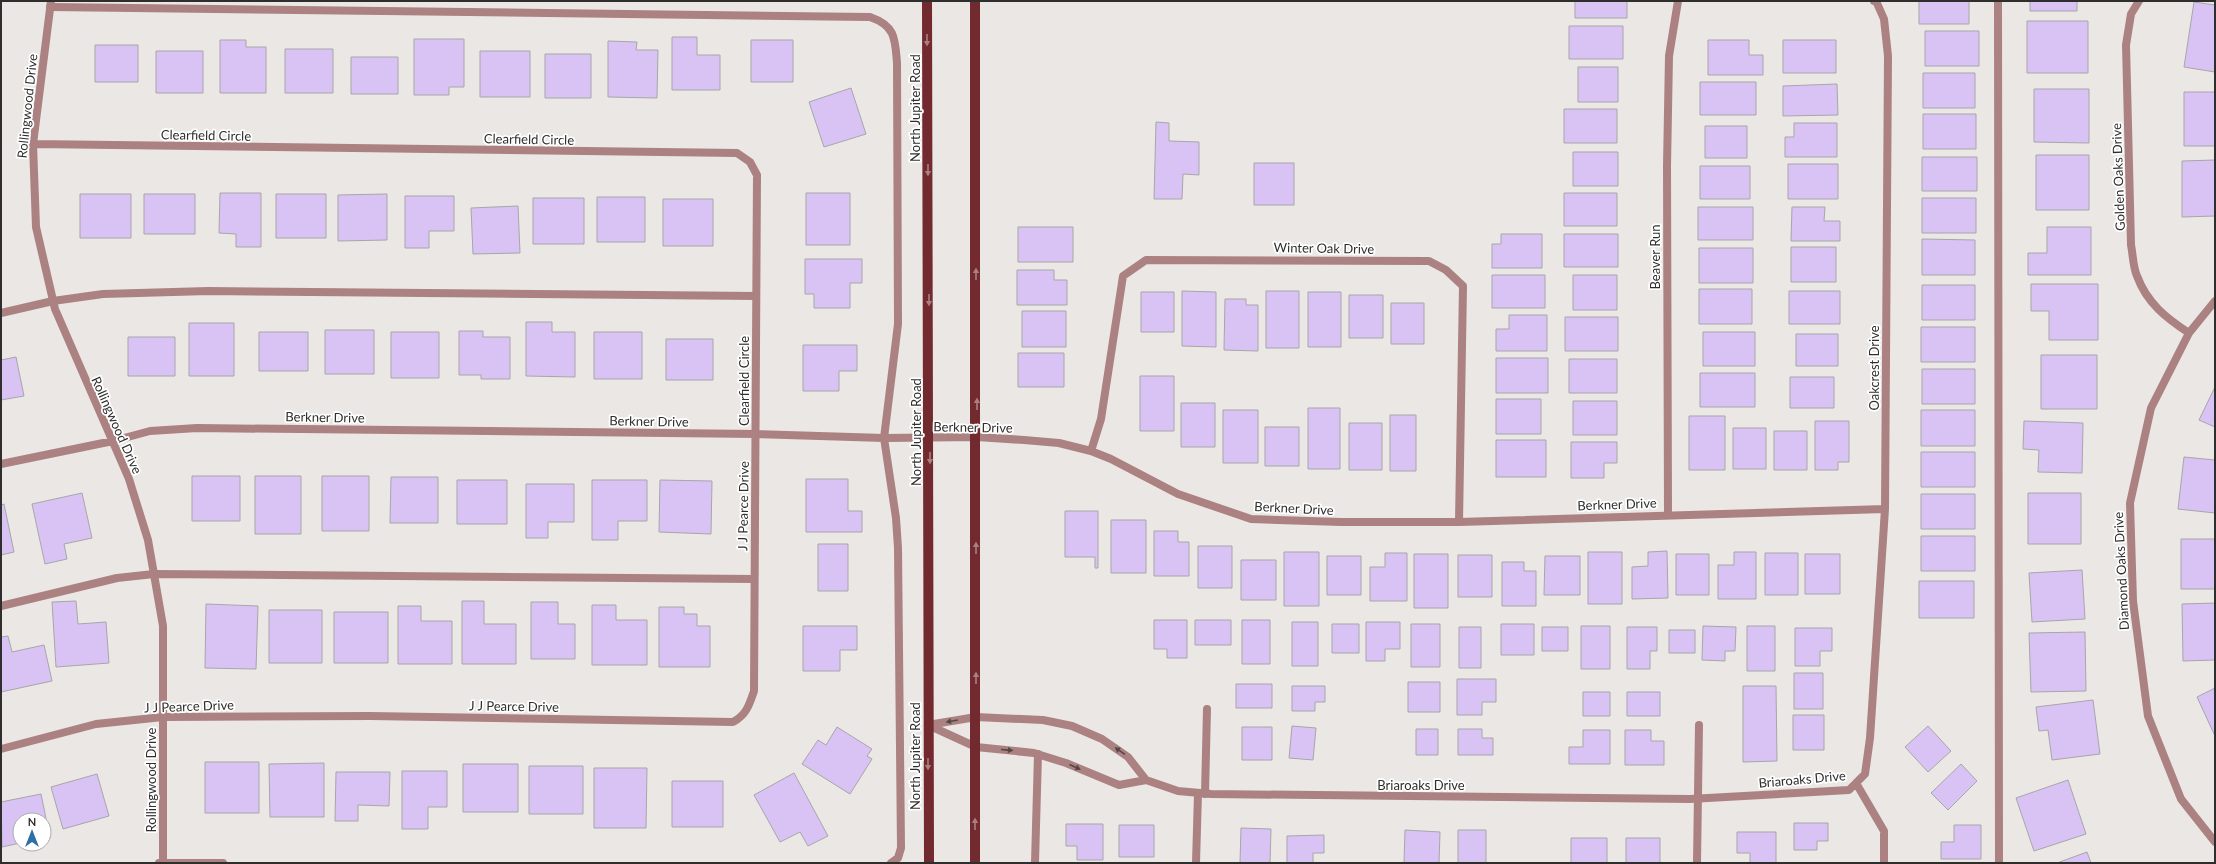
<svg xmlns="http://www.w3.org/2000/svg" width="2216" height="864" font-family="Lato,sans-serif">
<rect width="100%" height="100%" fill="#eae7e4"/>
<path fill="#d9c3f5" stroke="#a7a6a9" d="M 1575,1 L 1627,1 L 1627,18 L 1575,18 Z
M 1919,1 L 1969,1 L 1969,24 L 1919,24 Z
M 2030,1 L 2077,1 L 2077,11 L 2030,11 Z
M 2194,2 L 2215,5 L 2215,72 L 2184,67 Z
M 2027,21 L 2088,21 L 2088,73 L 2027,73 Z
M 1569,26 L 1623,26 L 1623,59 L 1569,59 Z
M 1925,31 L 1979,31 L 1979,66 L 1925,66 Z
M 672,37 L 697,37 L 697,55 L 720,55 L 720,90 L 672,90 Z
M 414,39 L 464,39 L 464,87 L 449,87 L 449,95 L 414,95 Z
M 220,40 L 246,40 L 246,47 L 266,47 L 266,93 L 220,93 Z
M 751,40 L 793,40 L 793,82 L 751,82 Z
M 1708,40 L 1749,40 L 1749,55 L 1763,55 L 1763,75 L 1708,75 Z
M 1783,40 L 1836,40 L 1836,73 L 1783,73 Z
M 608,41 L 637,42 L 636,50 L 658,50 L 657,98 L 608,97 Z
M 95,45 L 138,45 L 138,82 L 95,82 Z
M 285,49 L 333,49 L 333,93 L 285,93 Z
M 156,51 L 203,51 L 203,93 L 156,93 Z
M 480,51 L 530,51 L 530,97 L 480,97 Z
M 545,54 L 591,54 L 591,98 L 545,98 Z
M 351,57 L 398,57 L 398,94 L 351,94 Z
M 1578,67 L 1618,67 L 1618,102 L 1578,102 Z
M 1923,73 L 1975,73 L 1975,108 L 1923,108 Z
M 1700,82 L 1756,82 L 1756,115 L 1700,115 Z
M 1837,84 L 1838,115 L 1783,116 L 1783,86 Z
M 851,88 L 866,134 L 824,147 L 809,102 Z
M 2034,89 L 2089,89 L 2089,143 L 2034,142 Z
M 2184,92 L 2215,92 L 2215,146 L 2184,146 Z
M 1564,109 L 1617,109 L 1617,143 L 1564,143 Z
M 1923,114 L 1976,114 L 1976,149 L 1923,149 Z
M 1156,122 L 1169,123 L 1169,141 L 1199,142 L 1199,175 L 1183,174 L 1182,199 L 1154,199 Z
M 1794,123 L 1837,123 L 1837,157 L 1785,157 L 1785,137 L 1794,137 Z
M 1705,126 L 1747,126 L 1747,158 L 1705,158 Z
M 1573,152 L 1618,152 L 1618,186 L 1573,186 Z
M 2036,155 L 2089,155 L 2089,210 L 2036,210 Z
M 1922,157 L 1977,157 L 1977,191 L 1922,191 Z
M 2215,160 L 2215,216 L 2182,217 L 2182,161 Z
M 1254,163 L 1294,163 L 1294,205 L 1254,205 Z
M 1788,164 L 1838,164 L 1838,199 L 1788,199 Z
M 1700,166 L 1750,166 L 1750,199 L 1700,199 Z
M 220,193 L 261,193 L 261,247 L 236,247 L 236,234 L 219,233 Z
M 806,193 L 850,193 L 850,245 L 806,245 Z
M 1564,193 L 1617,193 L 1617,226 L 1564,226 Z
M 80,194 L 131,194 L 131,238 L 80,238 Z
M 144,194 L 195,194 L 195,234 L 144,234 Z
M 276,194 L 326,194 L 326,238 L 276,238 Z
M 387,194 L 387,240 L 338,241 L 338,195 Z
M 405,196 L 454,196 L 454,231 L 429,231 L 429,248 L 405,248 Z
M 597,197 L 645,197 L 645,242 L 597,242 Z
M 533,198 L 584,198 L 584,244 L 533,244 Z
M 1922,198 L 1976,198 L 1976,233 L 1922,233 Z
M 663,199 L 713,199 L 713,246 L 663,246 Z
M 518,206 L 520,253 L 473,254 L 471,208 Z
M 1698,207 L 1753,207 L 1753,240 L 1698,240 Z
M 1792,207 L 1825,207 L 1824,221 L 1840,221 L 1840,241 L 1791,241 Z
M 1018,227 L 1073,227 L 1073,262 L 1018,262 Z
M 2047,227 L 2091,227 L 2091,275 L 2028,275 L 2028,253 L 2047,253 Z
M 1501,234 L 1542,234 L 1542,268 L 1492,268 L 1492,244 L 1501,244 Z
M 1564,234 L 1618,234 L 1618,267 L 1564,267 Z
M 1922,239 L 1975,240 L 1975,275 L 1922,275 Z
M 1791,247 L 1836,247 L 1836,282 L 1791,282 Z
M 1699,248 L 1753,248 L 1753,283 L 1699,283 Z
M 805,259 L 862,259 L 862,283 L 850,283 L 850,308 L 814,308 L 814,294 L 805,294 Z
M 1017,270 L 1054,270 L 1054,280 L 1067,280 L 1067,305 L 1017,305 Z
M 1492,275 L 1545,275 L 1545,308 L 1492,308 Z
M 1573,275 L 1617,275 L 1617,310 L 1573,310 Z
M 2031,284 L 2098,284 L 2098,340 L 2049,340 L 2049,311 L 2031,311 Z
M 1922,285 L 1975,285 L 1975,320 L 1922,320 Z
M 1699,289 L 1752,289 L 1752,324 L 1699,324 Z
M 1182,291 L 1216,292 L 1216,347 L 1182,346 Z
M 1266,291 L 1299,291 L 1299,348 L 1266,348 Z
M 1789,291 L 1840,291 L 1840,324 L 1789,324 Z
M 1141,292 L 1174,292 L 1174,332 L 1141,332 Z
M 1308,292 L 1341,292 L 1341,347 L 1308,347 Z
M 1349,295 L 1383,295 L 1383,338 L 1349,338 Z
M 1225,299 L 1246,299 L 1246,305 L 1258,305 L 1258,351 L 1224,350 Z
M 1391,303 L 1424,303 L 1424,344 L 1391,344 Z
M 1022,311 L 1066,311 L 1066,347 L 1022,347 Z
M 1509,315 L 1547,315 L 1547,351 L 1496,351 L 1496,329 L 1509,329 Z
M 1565,317 L 1618,317 L 1618,351 L 1565,351 Z
M 526,322 L 552,322 L 552,332 L 575,332 L 575,377 L 526,376 Z
M 189,323 L 234,323 L 234,376 L 189,376 Z
M 1921,327 L 1975,327 L 1975,362 L 1921,362 Z
M 325,330 L 374,330 L 374,374 L 325,374 Z
M 459,331 L 483,331 L 483,337 L 510,337 L 510,379 L 481,379 L 481,375 L 459,375 Z
M 259,332 L 308,332 L 308,371 L 259,371 Z
M 391,332 L 439,332 L 439,378 L 391,378 Z
M 594,332 L 642,332 L 642,379 L 594,379 Z
M 1703,332 L 1755,332 L 1755,366 L 1703,366 Z
M 1796,334 L 1838,334 L 1838,366 L 1796,366 Z
M 128,337 L 175,337 L 175,376 L 128,376 Z
M 666,339 L 713,339 L 713,380 L 666,380 Z
M 803,345 L 857,345 L 857,371 L 839,371 L 839,391 L 803,391 Z
M 1018,353 L 1064,353 L 1064,387 L 1018,387 Z
M 2041,355 L 2097,355 L 2097,409 L 2041,409 Z
M 16,357 L 24,396 L 1,400 L 1,360 Z
M 1496,358 L 1548,358 L 1548,393 L 1496,393 Z
M 1569,359 L 1617,359 L 1617,393 L 1569,393 Z
M 1922,369 L 1975,369 L 1975,404 L 1922,404 Z
M 1700,373 L 1755,373 L 1755,407 L 1700,407 Z
M 1140,376 L 1174,376 L 1174,431 L 1140,431 Z
M 1790,377 L 1834,377 L 1834,408 L 1790,408 Z
M 2215,387 L 2215,427 L 2199,420 Z
M 1496,399 L 1541,399 L 1541,434 L 1496,434 Z
M 1573,401 L 1617,401 L 1617,435 L 1573,435 Z
M 1181,403 L 1215,403 L 1215,447 L 1181,447 Z
M 1308,408 L 1340,408 L 1340,469 L 1308,469 Z
M 1223,410 L 1258,410 L 1258,463 L 1223,463 Z
M 1921,410 L 1975,410 L 1975,446 L 1921,446 Z
M 1390,415 L 1416,415 L 1416,471 L 1390,471 Z
M 1689,416 L 1725,416 L 1725,470 L 1689,470 Z
M 1815,421 L 1849,421 L 1849,462 L 1838,462 L 1838,470 L 1815,470 Z
M 2024,421 L 2083,423 L 2082,473 L 2038,472 L 2039,450 L 2023,449 Z
M 1349,423 L 1382,423 L 1382,470 L 1349,470 Z
M 1265,427 L 1299,427 L 1299,466 L 1265,466 Z
M 1733,428 L 1766,428 L 1766,469 L 1733,469 Z
M 1774,431 L 1807,431 L 1807,470 L 1774,470 Z
M 1496,440 L 1546,440 L 1546,477 L 1496,477 Z
M 1571,442 L 1617,442 L 1617,463 L 1604,463 L 1604,478 L 1571,478 Z
M 1921,452 L 1975,452 L 1975,487 L 1921,487 Z
M 2184,457 L 2215,460 L 2215,513 L 2178,509 Z
M 192,476 L 240,476 L 240,521 L 192,521 Z
M 255,476 L 301,476 L 301,534 L 255,534 Z
M 322,476 L 369,476 L 369,531 L 322,531 Z
M 391,477 L 438,477 L 438,523 L 390,523 Z
M 806,479 L 848,479 L 848,511 L 862,511 L 862,532 L 806,532 Z
M 457,480 L 507,480 L 507,524 L 457,524 Z
M 592,480 L 647,480 L 647,521 L 618,521 L 618,540 L 592,540 Z
M 660,480 L 712,481 L 711,534 L 659,532 Z
M 526,484 L 574,484 L 574,522 L 548,522 L 548,538 L 526,538 Z
M 82,493 L 92,538 L 64,544 L 67,559 L 45,564 L 32,504 Z
M 2028,493 L 2081,493 L 2081,544 L 2028,544 Z
M 1921,494 L 1975,494 L 1975,529 L 1921,529 Z
M 4,504 L 14,552 L 1,555 L 1,505 Z
M 1065,511 L 1098,511 L 1098,568 L 1095,568 L 1095,557 L 1065,557 Z
M 1111,520 L 1146,520 L 1146,573 L 1111,573 Z
M 1154,531 L 1178,531 L 1178,542 L 1189,542 L 1189,576 L 1154,576 Z
M 1921,536 L 1975,536 L 1975,571 L 1921,571 Z
M 2181,539 L 2215,539 L 2215,589 L 2181,589 Z
M 818,544 L 848,544 L 848,591 L 818,591 Z
M 1198,546 L 1232,546 L 1232,588 L 1198,588 Z
M 1667,551 L 1668,598 L 1632,599 L 1632,567 L 1648,566 L 1648,552 Z
M 1284,552 L 1319,552 L 1319,606 L 1284,606 Z
M 1588,552 L 1622,552 L 1622,604 L 1588,604 Z
M 1734,552 L 1756,552 L 1756,599 L 1718,599 L 1718,565 L 1734,565 Z
M 1385,553 L 1407,553 L 1407,601 L 1370,601 L 1370,567 L 1385,567 Z
M 1765,553 L 1798,553 L 1798,595 L 1765,595 Z
M 1414,554 L 1448,554 L 1448,608 L 1414,608 Z
M 1676,554 L 1709,554 L 1709,595 L 1676,595 Z
M 1805,554 L 1840,554 L 1840,594 L 1805,594 Z
M 1458,555 L 1492,555 L 1492,597 L 1458,597 Z
M 1327,556 L 1361,556 L 1361,595 L 1327,595 Z
M 1545,556 L 1580,556 L 1580,595 L 1544,595 Z
M 1241,560 L 1276,560 L 1276,600 L 1241,600 Z
M 1502,562 L 1524,562 L 1524,571 L 1536,571 L 1536,606 L 1502,606 Z
M 2082,570 L 2085,619 L 2032,622 L 2029,573 Z
M 1919,581 L 1974,581 L 1974,618 L 1919,618 Z
M 76,601 L 78,624 L 106,622 L 109,663 L 56,667 L 52,602 Z
M 462,601 L 484,601 L 484,624 L 516,624 L 516,664 L 462,664 Z
M 531,602 L 558,602 L 558,624 L 575,624 L 575,659 L 531,659 Z
M 2215,603 L 2215,660 L 2183,661 L 2182,604 Z
M 206,604 L 258,606 L 256,669 L 205,668 Z
M 592,605 L 616,605 L 616,620 L 647,620 L 647,665 L 592,665 Z
M 398,606 L 421,606 L 421,621 L 452,621 L 452,664 L 398,664 Z
M 659,607 L 684,607 L 684,614 L 697,614 L 697,626 L 710,626 L 710,667 L 659,667 Z
M 269,610 L 322,610 L 322,663 L 269,663 Z
M 334,612 L 388,612 L 388,663 L 334,663 Z
M 1154,620 L 1187,620 L 1187,658 L 1167,658 L 1167,649 L 1154,649 Z
M 1195,620 L 1231,620 L 1231,645 L 1195,645 Z
M 1242,620 L 1270,620 L 1270,664 L 1242,664 Z
M 1292,622 L 1318,622 L 1318,666 L 1292,666 Z
M 1366,622 L 1400,622 L 1400,649 L 1385,649 L 1385,661 L 1366,661 Z
M 1332,624 L 1359,624 L 1359,653 L 1332,653 Z
M 1411,624 L 1440,624 L 1440,667 L 1411,667 Z
M 1501,624 L 1534,624 L 1534,655 L 1501,655 Z
M 803,626 L 857,626 L 857,650 L 840,650 L 840,671 L 803,671 Z
M 1581,626 L 1610,626 L 1610,669 L 1581,669 Z
M 1703,626 L 1736,627 L 1735,651 L 1725,651 L 1725,661 L 1702,660 Z
M 1747,626 L 1775,626 L 1775,671 L 1747,671 Z
M 1459,627 L 1481,627 L 1481,668 L 1459,668 Z
M 1542,627 L 1568,627 L 1568,651 L 1542,651 Z
M 1627,627 L 1657,627 L 1657,651 L 1650,651 L 1650,669 L 1627,669 Z
M 1795,628 L 1832,628 L 1832,651 L 1820,651 L 1820,666 L 1795,666 Z
M 1669,630 L 1695,630 L 1695,653 L 1669,653 Z
M 2085,632 L 2086,691 L 2031,692 L 2029,633 Z
M 8,636 L 12,652 L 44,645 L 52,681 L 1,692 L 1,637 Z
M 1794,673 L 1823,673 L 1823,709 L 1794,709 Z
M 1457,679 L 1496,679 L 1496,702 L 1482,702 L 1482,715 L 1457,715 Z
M 1408,682 L 1440,682 L 1440,712 L 1408,712 Z
M 1236,684 L 1272,684 L 1272,708 L 1236,708 Z
M 1292,686 L 1325,686 L 1325,702 L 1315,702 L 1315,711 L 1292,711 Z
M 1743,686 L 1776,686 L 1777,761 L 1743,762 Z
M 2215,688 L 2215,736 L 2197,697 Z
M 1583,692 L 1610,692 L 1610,716 L 1583,716 Z
M 1627,692 L 1660,692 L 1660,716 L 1627,716 Z
M 2093,700 L 2100,754 L 2052,760 L 2048,730 L 2039,731 L 2036,707 Z
M 1793,715 L 1824,715 L 1824,750 L 1793,750 Z
M 1292,726 L 1316,728 L 1313,760 L 1289,758 Z
M 1928,726 L 1951,751 L 1928,772 L 1905,747 Z
M 837,727 L 872,749 L 867,756 L 872,759 L 850,794 L 802,764 L 818,740 L 826,745 Z
M 1242,727 L 1272,727 L 1272,760 L 1242,760 Z
M 1416,729 L 1438,729 L 1438,755 L 1416,755 Z
M 1458,729 L 1482,729 L 1482,738 L 1493,738 L 1493,755 L 1458,755 Z
M 1583,730 L 1610,730 L 1610,764 L 1569,764 L 1569,747 L 1583,747 Z
M 1625,730 L 1651,730 L 1651,741 L 1664,741 L 1664,765 L 1625,765 Z
M 205,762 L 259,762 L 259,813 L 205,813 Z
M 324,763 L 324,817 L 270,817 L 269,764 Z
M 463,764 L 518,764 L 518,812 L 463,812 Z
M 1961,764 L 1977,781 L 1948,810 L 1931,793 Z
M 529,766 L 583,766 L 583,814 L 529,814 Z
M 594,768 L 647,768 L 646,828 L 594,828 Z
M 402,771 L 447,771 L 447,807 L 428,807 L 428,829 L 402,829 Z
M 336,772 L 390,772 L 389,806 L 358,805 L 358,821 L 335,821 Z
M 794,773 L 828,836 L 808,846 L 800,832 L 780,842 L 754,795 Z
M 97,774 L 109,816 L 63,829 L 51,787 Z
M 2068,780 L 2086,834 L 2034,851 L 2016,798 Z
M 672,781 L 723,781 L 723,827 L 672,827 Z
M 41,794 L 50,838 L 44,839 L 44,820 L 20,820 L 20,843 L 2,847 L 1,802 Z
M 1794,823 L 1828,823 L 1828,841 L 1817,841 L 1817,850 L 1794,850 Z
M 1066,824 L 1103,824 L 1103,860 L 1077,860 L 1077,846 L 1066,846 Z
M 1119,825 L 1154,825 L 1154,857 L 1119,857 Z
M 1954,825 L 1981,825 L 1981,859 L 1941,859 L 1941,842 L 1954,842 Z
M 1241,828 L 1271,829 L 1270,863 L 1240,863 Z
M 1405,830 L 1440,832 L 1439,863 L 1404,863 Z
M 1458,830 L 1486,830 L 1486,863 L 1458,863 Z
M 1737,832 L 1776,832 L 1776,863 L 1750,863 L 1750,853 L 1737,853 Z
M 1324,835 L 1324,853 L 1313,853 L 1313,863 L 1287,863 L 1287,836 Z
M 1571,838 L 1607,838 L 1607,863 L 1571,863 Z
M 1626,838 L 1660,838 L 1660,863 L 1626,863 Z
M 2087,852 L 2091,863 L 2057,863 Z"/>
<g fill="none" stroke-linecap="round" stroke-linejoin="round">
<path stroke="#ac8181" stroke-width="8" d="M 1998,1 L 1999,863
M 50,7 L 870,17 C 896,26 895,39 897,63 L 898,324 L 884,438 L 896,518 L 898,548 L 901,848 L 898,858 L 891,863
M 1,313 L 53,301 L 103,294 L 208,291 L 756,296
M 1,606 L 117,578 L 154,574 L 754,579
M 1205,794 L 1207,709
M 159,863 L 223,863
M 1035,863 L 1038,754
M 1196,863 L 1198,793
M 1697,863 L 1699,725"/>
<path stroke="#ac8181" stroke-width="8" d="M 51,1 L 33,144 L 36,227 L 55,309 L 129,479 L 148,540 L 163,626 L 163,863
M 2139,1 L 2131,14 L 2126,45 L 2131,245 C 2133,255 2133,267 2137,276 C 2147,303 2166,318 2189,333
M 2215,301 L 2189,333 L 2151,408 L 2130,503 L 2133,601 L 2148,716 L 2181,799 L 2215,842
M 1091,451 L 1101,419 L 1123,276 L 1146,260 L 1429,261 L 1446,270 L 1463,286 L 1459,522
M 1,464 L 113,441 L 150,431 L 197,428 L 756,434 L 884,438 L 977,437 L 1024,440 L 1059,443 L 1091,451 L 1111,459 L 1178,494 L 1251,519 L 1341,522 L 1459,522 L 1885,509
M 1668,514 L 1667,166 L 1669,56 L 1678,1
M 928,725 L 976,747 L 1034,753 L 1066,763 L 1119,785 L 1146,780 L 1178,791 L 1211,794 L 1690,799 L 1849,790 L 1865,774 L 1870,738 L 1885,509 L 1888,56 L 1884,19 L 1876,1 L 1874,1
M 928,725 L 976,717 L 1043,720 L 1072,726 L 1102,739 L 1128,757 L 1146,780
M 1,749 L 96,724 L 163,717 L 370,716 L 733,722 C 746,715 749,706 754,691 L 757,175 L 750,162 L 737,153 L 33,144
M 1856,783 L 1884,831 L 1884,863"/>
<path stroke="#722a2f" stroke-width="10" d="M 927,1 L 929,863
M 975,863 L 975,1"/>
</g>
<defs><path id="oneway-solid" d="M-6-.8H1V-3.2L6.5 0L1 3.2V.8H-6Z"/></defs>
<g fill="#aa7f82">
<use href="#oneway-solid" transform="translate(927 40) rotate(90)"/>
<use href="#oneway-solid" transform="translate(928 170) rotate(90)"/>
<use href="#oneway-solid" transform="translate(976 274) rotate(-90)"/>
<use href="#oneway-solid" transform="translate(929 300) rotate(90)"/>
<use href="#oneway-solid" transform="translate(977 404) rotate(-90)"/>
<use href="#oneway-solid" transform="translate(930 458) rotate(90)"/>
<use href="#oneway-solid" transform="translate(976 548) rotate(-90)"/>
<use href="#oneway-solid" transform="translate(976 678) rotate(-90)"/>
<use href="#oneway-solid" transform="translate(928 764) rotate(90)"/>
<use href="#oneway-solid" transform="translate(975 824) rotate(-90)"/>
</g>
<g fill="#544746">
<use href="#oneway-solid" transform="translate(952 721) rotate(170)"/>
<use href="#oneway-solid" transform="translate(1007 750) rotate(5)"/>
<use href="#oneway-solid" transform="translate(1120 751) rotate(-146)"/>
<use href="#oneway-solid" transform="translate(1075 767) rotate(24)"/>
</g>
<g text-anchor="middle" dominant-baseline="central" stroke-width="3.5" stroke-linejoin="round" paint-order="stroke">
<g font-size="13" fill="#2f2e2d" stroke="#fff">
<text transform="translate(27 106) rotate(-84)">Rollingwood Drive</text>
<text transform="translate(915 108) rotate(-90)">North Jupiter Road</text>
<text transform="translate(206 135) rotate(1)">Clearfield Circle</text>
<text transform="translate(529 139) rotate(1)">Clearfield Circle</text>
<text transform="translate(2118 177) rotate(-92)">Golden Oaks Drive</text>
<text transform="translate(1324 248) rotate(1)">Winter Oak Drive</text>
<text transform="translate(1655 257) rotate(-90)">Beaver Run</text>
<text transform="translate(1874 368) rotate(-90)">Oakcrest Drive</text>
<text transform="translate(744 381) rotate(-90)">Clearfield Circle</text>
<text transform="translate(325 417) rotate(1)">Berkner Drive</text>
<text transform="translate(649 421) rotate(1)">Berkner Drive</text>
<text transform="translate(117 425) rotate(66)">Rollingwood Drive</text>
<text transform="translate(973 427) rotate(1)">Berkner Drive</text>
<text transform="translate(916 432) rotate(-90)">North Jupiter Road</text>
<text transform="translate(1617 504) rotate(-2)">Berkner Drive</text>
<text transform="translate(743 506) rotate(-89)">J J Pearce Drive</text>
<text transform="translate(1294 508) rotate(3)">Berkner Drive</text>
<text transform="translate(2121 571) rotate(-93)">Diamond Oaks Drive</text>
<text transform="translate(189 706) rotate(-2)">J J Pearce Drive</text>
<text transform="translate(514 706) rotate(1)">J J Pearce Drive</text>
<text transform="translate(915 756) rotate(-90)">North Jupiter Road</text>
<text transform="translate(1802 779) rotate(-5)">Briaroaks Drive</text>
<text transform="translate(151 780) rotate(-90)">Rollingwood Drive</text>
<text x="1421" y="785">Briaroaks Drive</text>
</g>
</g>
<rect width="2216" height="864" fill="none" stroke="#2f2e2d" stroke-width="4"/>
<g transform="translate(32 832)"><circle r="19" fill="#ffffff" stroke="#acabab"/>
<path d="M0-3L7 15L0 10L-7 15Z" fill="#2e6fa5"/>
<text y="-6" font-size="11" font-weight="bold" text-anchor="middle" fill="#2f2e2d">N</text>
</g>
</svg>
